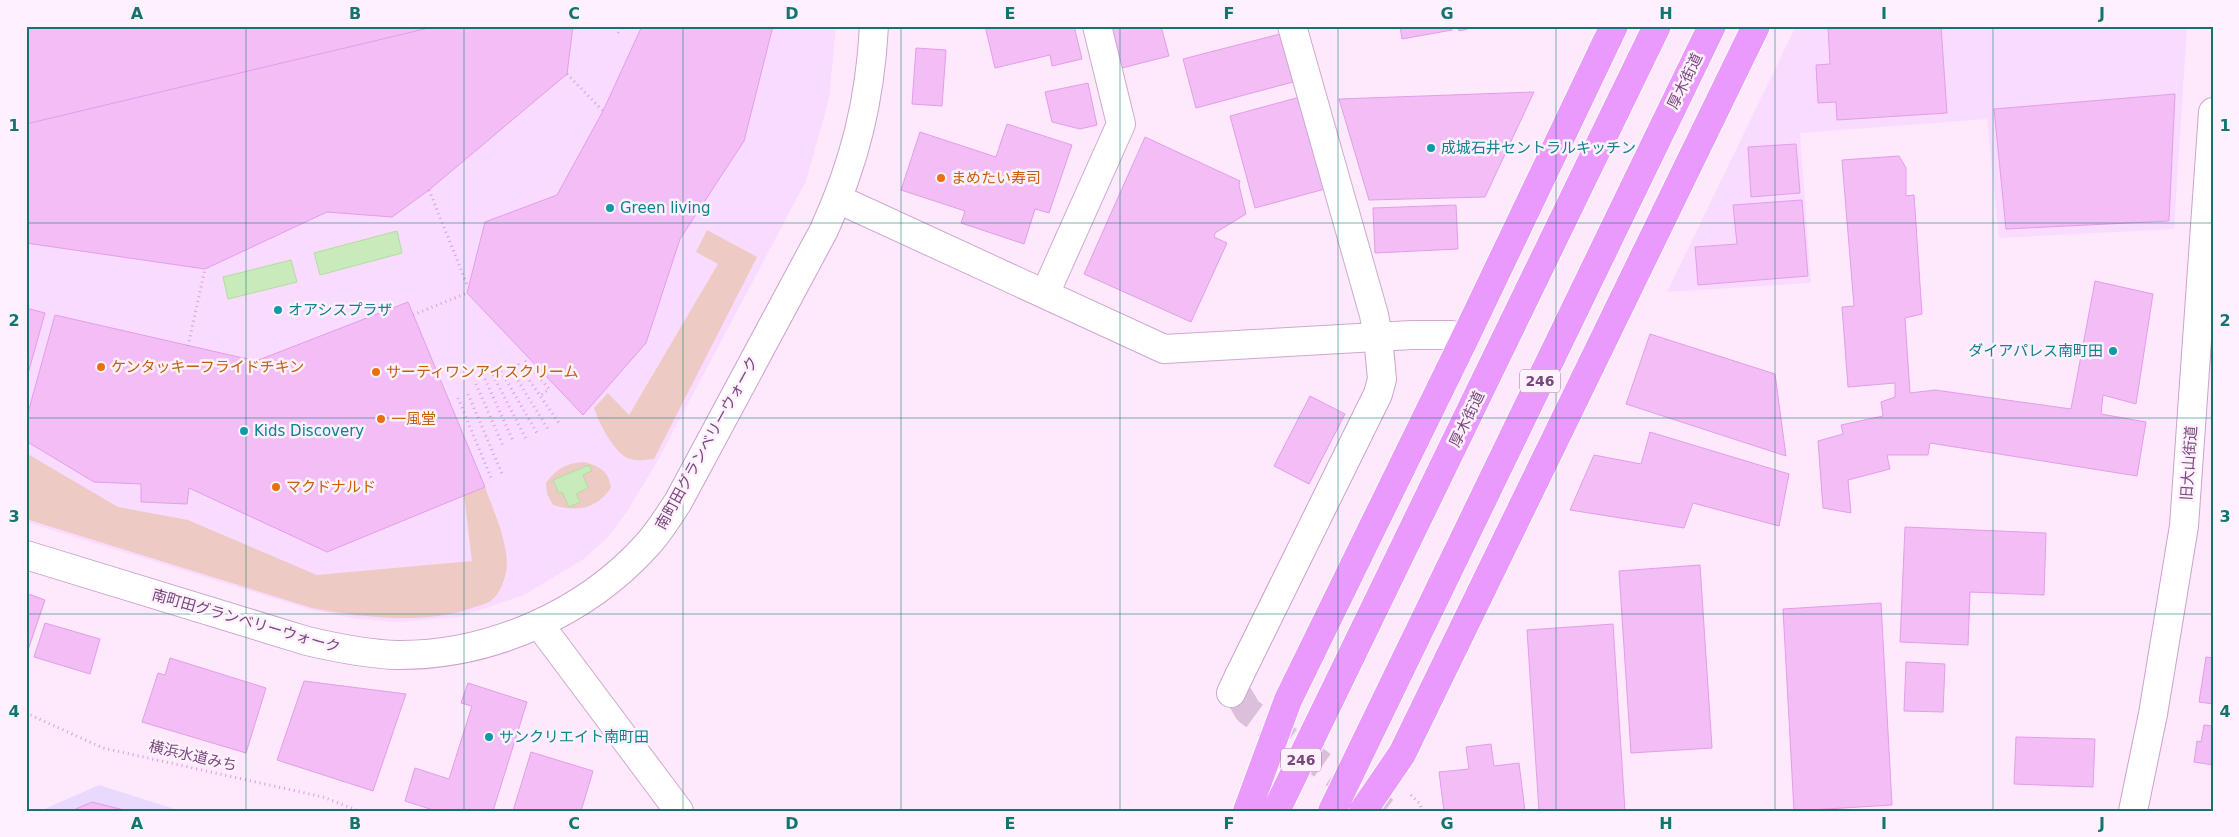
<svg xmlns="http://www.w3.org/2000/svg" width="2239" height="837" font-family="'DejaVu Sans','Noto Sans JP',sans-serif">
<rect width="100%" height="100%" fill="#fee8fb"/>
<path fill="#f9dbff" d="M 26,26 L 836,26 L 829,99 L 806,181 L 657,462 L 626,513 L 609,536 L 584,559 L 524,595 L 459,617 L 398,622 L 357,619 L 312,610 L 26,522 Z
M 1796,26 L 2187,26 L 2174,229 L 1999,238 L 1987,119 L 1800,133 L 1811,283 L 1667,292 Z"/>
<path fill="#e9dafd" d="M 99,785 L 181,811 L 40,811 Z"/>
<path fill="#eecac4" d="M 707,230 L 757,257 L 654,459 C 646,460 638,461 630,459 C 615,455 599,423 594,408 L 608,393 L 629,415 L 718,264 L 696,252 Z
M 26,453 L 118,507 L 188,520 L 317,575 L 472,561 L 464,495 L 485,487 C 493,510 511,548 506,572 C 504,581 500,593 493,599 C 489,603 481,605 475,607 C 427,625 363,618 312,608 L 26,519 Z
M 585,462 C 600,467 609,471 611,488 C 595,510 577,512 553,505 L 547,494 L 546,483 C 557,468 567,463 585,462 Z"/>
<path fill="#c9eaba" stroke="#b2dd9f" d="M 397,231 L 402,253 L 320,275 L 314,253 Z
M 291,260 L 297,282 L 228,299 L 223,277 Z
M 589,465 L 592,471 L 583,475 L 588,488 L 576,494 L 580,502 L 569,507 L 562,492 L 559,494 L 553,480 Z"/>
<path fill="#f3bdf6" stroke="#e49cea" d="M 26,26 L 573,26 L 567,74 L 429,190 L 392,217 L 327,212 L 205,269 L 26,243 Z
M 26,26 L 437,26 L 26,124 Z
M 642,26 L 773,26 L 744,141 L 680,239 L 646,343 L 583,415 L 467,293 L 485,222 L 557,195 L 603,111 Z
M 985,26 L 1074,26 L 1082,59 L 1052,66 L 1050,55 L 995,68 Z
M 1108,26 L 1161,26 L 1169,56 L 1118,69 Z
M 1400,26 L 1451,26 L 1452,30 L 1402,39 Z
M 1458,26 L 1479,26 L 1459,31 Z
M 1828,26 L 1941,26 L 1947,113 L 1837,120 L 1836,102 L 1818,103 L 1816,65 L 1830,64 Z
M 1280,34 L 1293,82 L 1196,108 L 1183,59 Z
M 916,48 L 946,50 L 942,106 L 912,104 Z
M 1088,83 L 1097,125 L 1080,129 L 1052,122 L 1045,92 Z
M 1534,92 L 1485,197 L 1369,200 L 1339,99 Z
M 2175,94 L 2169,221 L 2006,229 L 1994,109 Z
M 1300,97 L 1325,189 L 1255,208 L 1230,116 Z
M 1007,124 L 1072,145 L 1049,213 L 1035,209 L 1024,244 L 961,223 L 965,211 L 901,190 L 920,132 L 996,157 Z
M 1145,137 L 1240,181 L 1239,185 L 1246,214 L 1215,233 L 1214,237 L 1227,243 L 1191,322 L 1084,274 Z
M 1796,144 L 1800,193 L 1751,197 L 1748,147 Z
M 1899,156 L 1906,168 L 1906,196 L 1914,195 L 1922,314 L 1905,318 L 1910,393 L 1935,390 L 2071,409 L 2095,281 L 2153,294 L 2136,404 L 2103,395 L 2101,414 L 2146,422 L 2137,476 L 1930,443 L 1928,455 L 1887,455 L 1890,469 L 1848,480 L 1851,513 L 1823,508 L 1818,441 L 1843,434 L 1841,425 L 1883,416 L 1881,402 L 1895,397 L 1895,383 L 1848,387 L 1842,307 L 1854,306 L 1842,160 Z
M 1802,200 L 1808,276 L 1698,285 L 1695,247 L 1737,244 L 1733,205 Z
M 1456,205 L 1458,249 L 1375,253 L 1373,208 Z
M 408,302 L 485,487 L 327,552 L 189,488 L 187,504 L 141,502 L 141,484 L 94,482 L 26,441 L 26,420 L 55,315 L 256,361 Z
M 26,308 L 45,313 L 26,381 Z
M 1650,334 L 1775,374 L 1786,456 L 1626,404 Z
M 1310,396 L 1345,414 L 1309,484 L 1274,466 Z
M 1650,432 L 1789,474 L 1779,526 L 1693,503 L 1684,528 L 1570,510 L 1594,455 L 1641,464 Z
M 1905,527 L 2046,533 L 2044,595 L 1970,592 L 1968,645 L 1900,642 Z
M 1700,565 L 1712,748 L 1631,753 L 1619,571 Z
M 26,593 L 45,600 L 28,650 L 26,650 Z
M 1881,603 L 1892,805 L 1794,811 L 1783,609 Z
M 45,623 L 100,639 L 90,674 L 34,657 Z
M 1613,624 L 1625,811 L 1539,811 L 1527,630 Z
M 2206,657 L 2213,658 L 2213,704 L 2199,702 Z
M 170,658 L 266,688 L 246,753 L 142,722 L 158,673 L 165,675 Z
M 1906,662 L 1945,664 L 1943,712 L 1904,711 Z
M 304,681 L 406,694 L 373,791 L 277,760 Z
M 468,683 L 527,702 L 493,811 L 436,811 L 405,801 L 415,768 L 449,779 L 472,706 L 461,703 Z
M 2204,725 L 2213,726 L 2213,765 L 2194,762 L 2197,741 L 2201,742 Z
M 2016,737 L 2095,739 L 2093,787 L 2014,784 Z
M 1491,744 L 1494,766 L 1519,763 L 1525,811 L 1444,811 L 1439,772 L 1469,769 L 1466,747 Z
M 531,752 L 593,771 L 581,811 L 513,811 Z
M 92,802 L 128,811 L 71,811 Z"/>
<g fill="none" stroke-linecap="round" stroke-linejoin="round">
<path stroke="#dcc0db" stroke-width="28" stroke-dasharray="28 14" stroke-linecap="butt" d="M 1238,694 L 1248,711 L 1385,811"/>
<g stroke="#cea9cf" stroke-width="30">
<path id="street" d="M 1292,26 L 1374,315 L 1378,337
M 838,199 L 1164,349 L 1412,335 L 1452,335 L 1465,338
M 1045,294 L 1121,124 L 1097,26
M 539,624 L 679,811
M 1231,693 L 1239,676"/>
</g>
<g stroke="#cda2cf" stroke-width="30">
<path id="secondary" d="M 26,555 L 307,641 C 337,648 366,654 397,655 C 489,656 585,614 647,545 C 659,532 668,517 678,502 L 824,230 C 855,162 870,101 874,26
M 1239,676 L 1378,394 L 1382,379 L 1378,337
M 2133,811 L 2153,714 L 2184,526 L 2213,112"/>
</g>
<g stroke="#fff" stroke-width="30">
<path id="highway" d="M 1247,811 L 1288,700 L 1465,338 L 1614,26
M 1276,811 L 1657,26
M 1332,811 L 1712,26
M 1363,811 L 1402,754 L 1756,26"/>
</g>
<path stroke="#d89fdc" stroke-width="3" stroke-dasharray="1 4" stroke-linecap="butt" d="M 618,33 L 622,26
M 567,74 L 603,111
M 429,190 L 468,287
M 413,315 L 467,293
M 188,346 L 205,269
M 525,361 L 549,389 L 540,396
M 518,364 L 559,423
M 510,368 L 548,429
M 501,371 L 537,433
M 493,375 L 526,439
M 485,379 L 514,443
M 476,384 L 504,448
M 468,394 L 503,476
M 458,398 L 492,480
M 26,713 L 103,748 L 323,797 L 359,811
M 1411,795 L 1420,804 L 1422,811"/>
<use href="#street" stroke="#fff" stroke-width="28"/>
<use href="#secondary" stroke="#fff" stroke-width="28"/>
<use href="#highway" stroke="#ea9afd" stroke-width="28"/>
</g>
<path fill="none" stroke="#0f766e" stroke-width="1" stroke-opacity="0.55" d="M 246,26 L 246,811M 464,26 L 464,811M 683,26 L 683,811M 901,26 L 901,811M 1120,26 L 1120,811M 1338,26 L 1338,811M 1556,26 L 1556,811M 1775,26 L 1775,811M 1993,26 L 1993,811M 26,223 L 2213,223M 26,418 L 2213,418M 26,614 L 2213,614"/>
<g fill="#0f9aa8" stroke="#fff0fd" stroke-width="2">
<circle cx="1431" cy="148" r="5"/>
<circle cx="610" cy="208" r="5"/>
<circle cx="278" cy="310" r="5"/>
<circle cx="2113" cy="351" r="5"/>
<circle cx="244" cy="431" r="5"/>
<circle cx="489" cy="737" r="5"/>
</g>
<g fill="#e8710a" stroke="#fff0fd" stroke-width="2">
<circle cx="941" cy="178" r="5"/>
<circle cx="101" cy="367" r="5"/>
<circle cx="376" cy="372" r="5"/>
<circle cx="381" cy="419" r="5"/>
<circle cx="276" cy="487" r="5"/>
</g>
<g text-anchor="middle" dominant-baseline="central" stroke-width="5" stroke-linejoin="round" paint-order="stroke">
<g fill="#fff0fd" stroke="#9f7ba3" stroke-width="1">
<rect x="1520" y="369.5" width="40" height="23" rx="4"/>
<rect x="1281" y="748.5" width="40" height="23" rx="4"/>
</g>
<g font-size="14" font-weight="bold" fill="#76497c">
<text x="1540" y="381">246</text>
<text x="1301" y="760">246</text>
</g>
<g font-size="15" fill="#76497c" stroke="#fff0fd">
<text transform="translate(1685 81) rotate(-64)">厚木街道</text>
<text transform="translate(1467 419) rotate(-64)">厚木街道</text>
<text transform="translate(707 443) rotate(-61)">南町田グランベリーウォーク</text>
<text transform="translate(2189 463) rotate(-86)">旧大山街道</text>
<text transform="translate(246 621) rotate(16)">南町田グランベリーウォーク</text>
<text transform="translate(193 756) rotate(13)">横浜水道みち</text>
</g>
<g font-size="15" fill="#0d838f" stroke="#fff0fd" text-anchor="start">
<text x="1441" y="148">成城石井セントラルキッチン</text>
<text x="620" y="208">Green living</text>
<text x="288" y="310">オアシスプラザ</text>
<text x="2103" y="351" text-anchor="end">ダイアパレス南町田</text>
<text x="254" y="431">Kids Discovery</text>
<text x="499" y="737">サンクリエイト南町田</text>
</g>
<g font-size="15" fill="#c56008" stroke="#fff0fd" text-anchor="start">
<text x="951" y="178">まめたい寿司</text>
<text x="111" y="367">ケンタッキーフライドチキン</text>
<text x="386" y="372">サーティワンアイスクリーム</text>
<text x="391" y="419">一風堂</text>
<text x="286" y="487">マクドナルド</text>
</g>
</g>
<rect width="2239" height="837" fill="none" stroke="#fff0fd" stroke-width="55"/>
<rect x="28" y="28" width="2184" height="782" fill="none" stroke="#0f766e" stroke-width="2"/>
<g font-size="16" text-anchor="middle" font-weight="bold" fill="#0f766e">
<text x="137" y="19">A</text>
<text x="355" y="19">B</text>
<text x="574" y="19">C</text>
<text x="792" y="19">D</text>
<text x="1010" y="19">E</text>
<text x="1229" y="19">F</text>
<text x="1447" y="19">G</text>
<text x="1666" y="19">H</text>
<text x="1884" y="19">I</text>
<text x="2102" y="19">J</text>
<text x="14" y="131">1</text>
<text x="2225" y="131">1</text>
<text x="14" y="326">2</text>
<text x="2225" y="326">2</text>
<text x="14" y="522">3</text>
<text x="2225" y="522">3</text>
<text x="14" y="717">4</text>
<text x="2225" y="717">4</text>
<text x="137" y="829">A</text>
<text x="355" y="829">B</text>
<text x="574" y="829">C</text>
<text x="792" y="829">D</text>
<text x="1010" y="829">E</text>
<text x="1229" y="829">F</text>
<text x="1447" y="829">G</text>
<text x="1666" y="829">H</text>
<text x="1884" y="829">I</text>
<text x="2102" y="829">J</text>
</g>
</svg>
